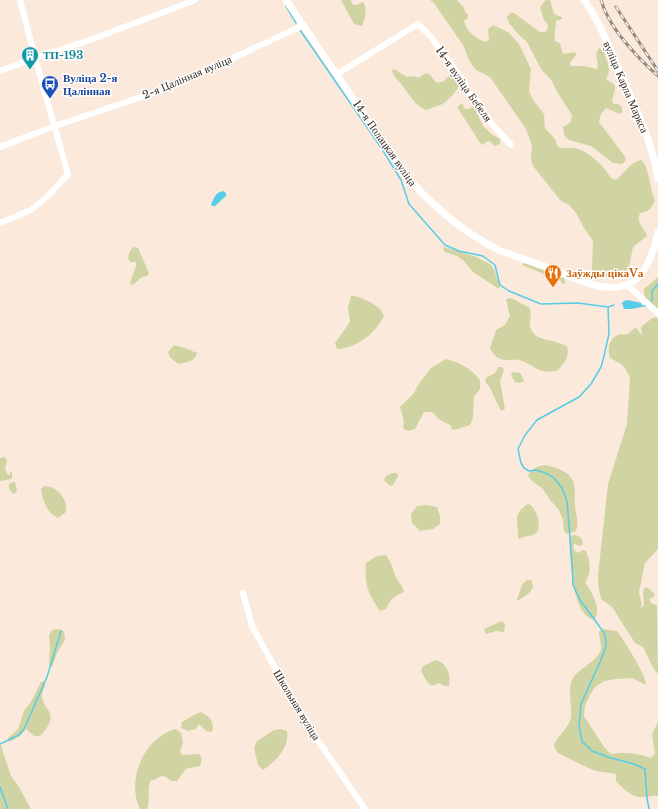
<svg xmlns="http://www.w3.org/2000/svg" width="658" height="809" font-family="'Libre Baskerville',serif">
<rect width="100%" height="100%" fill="#fbeadc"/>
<path fill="#cfd4a2" d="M 341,0 L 351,0 L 352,4 L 356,5 L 363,2 C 368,9 365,18 362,26 L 354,24 Z
M 430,0 L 457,0 L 464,8 L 465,12 L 468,15 L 468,18 L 464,21 C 467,33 474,36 484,42 L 489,40 L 488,29 L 493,25 L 508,32 L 519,44 L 531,69 L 529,91 L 533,100 L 544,114 L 545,128 L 555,139 L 558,147 C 563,149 568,147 574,148 C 588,150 604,166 611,178 L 616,180 C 625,173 629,163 641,160 C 649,165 650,190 655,200 C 652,208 649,212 640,213 C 636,224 644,227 647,236 L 633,247 L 628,272 L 623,277 L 606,278 L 597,277 L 592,271 L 593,241 L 584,228 L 576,213 L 569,205 L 560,200 L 533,166 L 531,159 L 532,146 L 526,129 L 490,77 L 476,70 L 469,60 L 463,45 L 434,3 Z
M 546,0 L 550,0 L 554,14 L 562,17 L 562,19 L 556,21 C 556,24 554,38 555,41 L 560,43 L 563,54 L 575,52 L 576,55 L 570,63 L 571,66 L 584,66 L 597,69 C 600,62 593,56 599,48 L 603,50 C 607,61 612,69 606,79 L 615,85 L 615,89 L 612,101 L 614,104 L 618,104 L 622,107 L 622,112 L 620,114 L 606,108 L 601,114 L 599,122 L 626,158 L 625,162 L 621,164 L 613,163 L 591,146 L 569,140 L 564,135 L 563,127 L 571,122 L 572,115 L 559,95 L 551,80 L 541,69 L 527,42 L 518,34 L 509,23 L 507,17 L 510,13 L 514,13 L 540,32 L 545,32 L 547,30 L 548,25 L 544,20 L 540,7 Z
M 394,69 L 407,77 L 414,76 L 418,78 L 426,73 C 432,74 433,81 438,83 L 444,81 L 450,75 L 455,76 L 459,81 L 460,85 L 453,95 L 443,104 L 426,110 C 414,105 410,95 402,85 C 398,80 393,77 392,70 Z
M 462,103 L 465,109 L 469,109 L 473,106 L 484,127 L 493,135 L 500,139 L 500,144 L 494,146 L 490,141 L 486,142 L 483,145 L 480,143 L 457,107 Z
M 133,247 L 138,248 L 149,273 L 147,276 L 142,277 L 133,285 L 130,283 L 136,266 L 136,262 L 131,262 L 128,259 L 129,253 Z
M 444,247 L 474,256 L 490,264 L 494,269 L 500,286 L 499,289 L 473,272 L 463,260 L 457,256 L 445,252 L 443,249 Z
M 524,263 L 564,278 L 565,280 L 565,284 L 561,283 L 561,281 L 522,265 Z
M 658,277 L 658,308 L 657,308 C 648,302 644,301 644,289 Z
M 351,296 C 358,295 376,304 381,310 C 381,311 384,316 384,316 C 375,334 357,348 337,349 L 335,343 L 350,322 L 348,308 Z
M 511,298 L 530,308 C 532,315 529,320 530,326 C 533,338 543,339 552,341 C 557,342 562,344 567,346 C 570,356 564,364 557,371 C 535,374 537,365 519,360 C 512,358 508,362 501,359 C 495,357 493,354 490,348 L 496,330 L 505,325 L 510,316 L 506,299 Z
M 656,317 L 658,319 L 658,549 L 645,563 L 639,592 L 642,605 L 640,608 L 644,606 L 643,590 L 646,587 L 655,594 L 653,598 L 650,598 L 650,602 L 657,606 L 658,674 L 653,668 L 643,647 L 635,643 L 612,607 L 601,599 L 598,585 L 598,575 L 608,484 L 627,424 L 630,378 L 625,368 L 621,364 L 610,358 C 607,348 609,337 621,334 C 623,334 626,335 628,334 C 630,333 633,329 636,327 L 642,336 L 641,327 L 651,319 Z
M 174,345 L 185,348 L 197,353 C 195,362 186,362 178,364 L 170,357 L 168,352 Z
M 446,359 C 460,363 471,368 480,380 L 480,389 L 474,397 L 473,418 L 470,425 L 455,430 L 452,429 L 450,425 L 440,420 L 432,412 L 424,412 L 415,429 L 408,431 L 404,429 L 403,426 L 404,421 L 400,407 L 414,393 L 418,385 L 431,368 Z
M 498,367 L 502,367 L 504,370 L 500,381 L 505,409 L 501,411 L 489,386 L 485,382 L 486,378 L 495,373 Z
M 513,372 L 520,373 L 524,380 L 523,382 L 518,383 L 515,382 L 511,375 Z
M 5,457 L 7,460 L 5,469 L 7,474 L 10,475 L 10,472 L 12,472 L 12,479 L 0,481 L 0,458 Z
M 546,465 C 563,470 575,473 575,493 C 575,497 574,501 575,506 C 576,515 579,521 576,531 L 567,534 L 564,531 L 563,520 L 559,510 L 550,500 L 543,489 L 532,481 L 528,476 C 531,468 538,466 546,465 Z
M 393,473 L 397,473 L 398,476 L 393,485 L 390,486 L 384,480 L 386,476 Z
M 13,482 L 15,482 L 17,492 L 13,494 L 9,489 L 9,484 Z
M 44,486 C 57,486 68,499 66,512 L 58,518 C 46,512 43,501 41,489 Z
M 528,504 C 537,506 543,529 535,534 C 531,537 525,535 520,539 L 518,538 C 519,523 511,515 528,504 Z
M 427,505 L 437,507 L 440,516 L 440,524 L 433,529 L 420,531 L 412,523 L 411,514 L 417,506 Z
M 575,535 L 580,537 L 583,542 L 581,546 L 574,544 L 573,548 L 575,551 L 579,553 L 582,550 L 586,551 C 590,560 592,574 585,582 C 591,591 603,610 594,620 C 571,614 571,560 569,541 L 569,536 Z
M 386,555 C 393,565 392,568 396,577 C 399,584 402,584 404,592 C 395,596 389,600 386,609 L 380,611 C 368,593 364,585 366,563 L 377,556 Z
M 527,580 L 531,580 C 537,591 527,594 519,600 L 517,600 L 522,585 Z
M 502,621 L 505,625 L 504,632 L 496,631 L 486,634 L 485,632 L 484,629 L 486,628 Z
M 59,629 L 64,631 L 65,640 L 58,651 L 52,667 L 49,665 L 50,645 L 49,635 L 52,630 Z
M 602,629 L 617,631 C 623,639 647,676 646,685 L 632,678 L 616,679 L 604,681 L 594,688 L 585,705 L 584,716 L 604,747 L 611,754 C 625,752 638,753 651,758 L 655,754 L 652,734 L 658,722 L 658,796 C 652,795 648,797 642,797 C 632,798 622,788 616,781 L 616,774 L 596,771 L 584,766 L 558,753 L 554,746 C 556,737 566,731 570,721 C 574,710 566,690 573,678 C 579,668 602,659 601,647 C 601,642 599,637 599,632 Z
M 436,660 C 440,661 441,662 444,665 C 450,672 450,677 449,686 L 444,686 L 439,683 L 432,686 L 427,682 L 421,671 L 423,666 Z
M 45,681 C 46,687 42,690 42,696 C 42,700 45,705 47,708 C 55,719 48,727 40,736 L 34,736 L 26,729 L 20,736 L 9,742 L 8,738 L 18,729 L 24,711 L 31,702 L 41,682 Z
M 201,712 C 209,716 213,720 213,729 L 211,732 L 206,731 L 199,724 L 196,729 L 188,731 L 181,728 L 182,722 L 194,715 Z
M 175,729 L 181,733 L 183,742 L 180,752 L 182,755 L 199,754 L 202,758 L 200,766 L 186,769 L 177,781 L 171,781 L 166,777 L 161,776 L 154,780 L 151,780 C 146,789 151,800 147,809 L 140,809 C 139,805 136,801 136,797 C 131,770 147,738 175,729 Z
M 281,729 L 287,731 C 290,747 276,761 263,770 L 258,765 L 254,748 L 257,741 L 274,730 Z
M 0,743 L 11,776 L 19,787 L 31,809 L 0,809 Z"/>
<path fill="#56cce6" d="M 223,191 L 226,193 L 226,196 L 215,206 L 212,206 L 211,204 C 215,198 214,193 223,191 Z
M 628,300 L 641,303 L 642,305 L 641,307 L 632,309 L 624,309 L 622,303 L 624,301 Z"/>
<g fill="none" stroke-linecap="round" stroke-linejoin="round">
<path stroke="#56cce6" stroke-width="1.5" d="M 286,6 L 296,23
M 300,30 L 382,149 L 401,180 L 409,204 L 445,245 L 459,251 L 483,256 L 495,265 L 500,285 L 509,291 L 541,304 L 578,303 L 608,307 L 614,305
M 652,301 L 652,291 L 658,284
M 639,306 L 647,306
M 608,307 L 609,334 L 603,360 L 601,367 L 591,384 L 579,397 L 537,420 L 525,435 L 518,449 L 521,463 L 524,468 L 529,471 L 536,470 L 548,474 L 555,479 L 562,488 L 567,501 L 572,563 L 573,585 L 580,600 L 605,634 L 606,646 L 600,662 L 581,704 L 579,726 L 582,741 L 592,751 L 611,758 L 634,764 L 645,769 L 647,798 L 649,809
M 0,744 L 19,735 L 24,729 L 47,677 L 61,631
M 0,787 L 8,809"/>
<path stroke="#fff" stroke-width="6" d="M 0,71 L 35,58 L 96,38 L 195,0
M 337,74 L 418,24 L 431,37 L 465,83 L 468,92 L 477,100 L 492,124 L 511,145
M 0,147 L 55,126 L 171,87 L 304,25
M 0,223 L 31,210 L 48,196 L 68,174 L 35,58 L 20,0
M 627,285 L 658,313
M 243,593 L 252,626 L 280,677 L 319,742 L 365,809"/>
<path stroke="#fff" stroke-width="7" d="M 286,0 L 402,171 C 428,202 464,234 501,251 C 519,258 538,263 556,271 C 577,279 603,293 626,285 C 646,278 654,251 658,232
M 584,0 C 600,22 609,47 620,72 C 635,107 652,140 658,179"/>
<g stroke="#96897d" stroke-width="3">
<path id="rail" d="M 601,0 C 609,28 637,57 658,76
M 616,7 L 658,71"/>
</g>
<use href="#rail" stroke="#fff" stroke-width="1.5" stroke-dasharray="4.5" stroke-linecap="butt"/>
</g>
<defs>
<g id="building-pin" transform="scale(0.9)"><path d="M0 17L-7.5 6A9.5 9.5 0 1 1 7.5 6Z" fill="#0f9aa8" stroke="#fff"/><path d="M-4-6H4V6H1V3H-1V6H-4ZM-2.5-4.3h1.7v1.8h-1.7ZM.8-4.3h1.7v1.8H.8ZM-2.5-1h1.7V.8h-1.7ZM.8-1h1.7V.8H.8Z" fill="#fff"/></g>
<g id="bus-pin" transform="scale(0.9)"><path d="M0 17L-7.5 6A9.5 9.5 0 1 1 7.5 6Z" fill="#1a4fb4" stroke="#fff"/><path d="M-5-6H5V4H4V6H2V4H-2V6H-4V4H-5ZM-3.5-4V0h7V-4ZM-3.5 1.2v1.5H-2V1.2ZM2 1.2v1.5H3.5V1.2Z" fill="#fff"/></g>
<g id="restaurant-pin" transform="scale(0.9)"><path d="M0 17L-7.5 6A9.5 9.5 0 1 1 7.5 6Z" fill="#e8710a" stroke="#fff"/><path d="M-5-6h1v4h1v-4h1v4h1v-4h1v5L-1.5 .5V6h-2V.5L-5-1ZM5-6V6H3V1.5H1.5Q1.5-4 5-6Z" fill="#fff"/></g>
</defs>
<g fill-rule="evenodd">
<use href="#building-pin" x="30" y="55"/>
<use href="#bus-pin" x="50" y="84"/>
<use href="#restaurant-pin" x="553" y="273"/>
</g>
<g text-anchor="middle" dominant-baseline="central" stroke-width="3" stroke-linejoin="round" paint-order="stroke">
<g font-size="11" font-weight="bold" fill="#0d838f" stroke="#fff" text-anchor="start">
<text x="43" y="55">ТП-193</text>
</g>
<g font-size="11" fill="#31271d" stroke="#fff">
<text transform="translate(187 77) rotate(-23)">2-я Цалінная вуліца</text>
<text transform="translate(464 84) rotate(55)">14-я вуліца Бебеля</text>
<text transform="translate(626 87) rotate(67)">вуліца Карла Маркса</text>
<text transform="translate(385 143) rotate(55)">14-я Полацкая вуліца</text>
<text transform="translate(297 705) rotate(59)">Школьная вуліца</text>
</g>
<g font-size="11" font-weight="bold" fill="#164399" stroke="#fff" text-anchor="start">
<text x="63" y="78">Вуліца 2-я<tspan x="63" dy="13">Цалінная</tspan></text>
</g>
<g font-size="11" font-weight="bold" fill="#c56008" stroke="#fff" text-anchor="start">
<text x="566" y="273">Заўжды цікаVа</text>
</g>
</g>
</svg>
